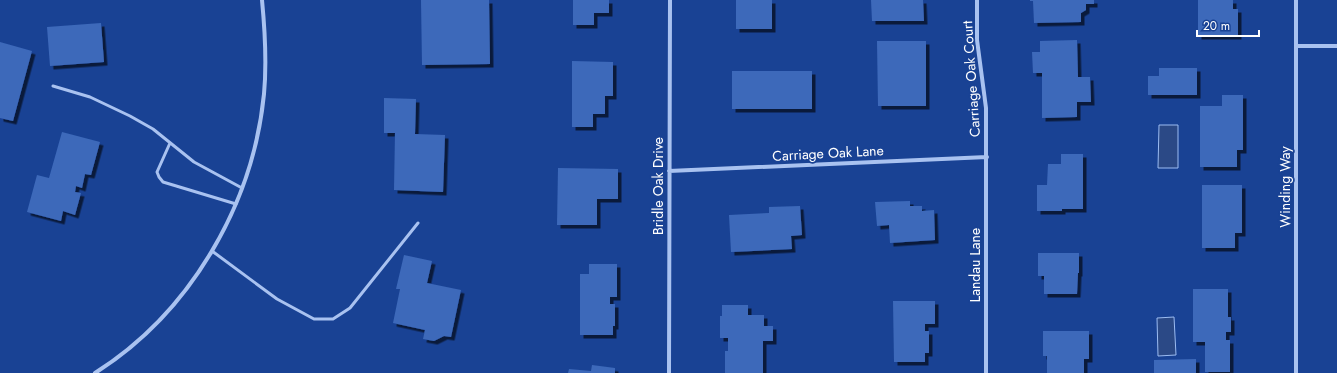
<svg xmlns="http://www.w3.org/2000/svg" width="1337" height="373" font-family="Jost,sans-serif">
<defs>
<filter id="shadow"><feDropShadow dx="3.5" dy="3.5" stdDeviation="0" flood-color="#0009"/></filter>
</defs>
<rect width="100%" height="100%" fill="#194294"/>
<path fill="#2b4986" stroke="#9cbcf2" d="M 1159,125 L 1178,125 L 1178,168 L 1158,168 Z
M 1174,317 L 1176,355 L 1158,356 L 1157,318 Z"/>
<path fill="#3d69ba" filter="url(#shadow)" d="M 421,0 L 489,0 L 490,64 L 422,65 Z
M 573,0 L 609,0 L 609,13 L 594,13 L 594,25 L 573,25 Z
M 736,0 L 772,0 L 772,29 L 736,29 Z
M 871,0 L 923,0 L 924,21 L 872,21 Z
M 1030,0 L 1094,0 L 1094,4 L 1086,4 L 1086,10 L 1081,13 L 1081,22 L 1034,23 L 1033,1 L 1030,1 Z
M 1198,0 L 1233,0 L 1233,9 L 1238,9 L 1238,36 L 1198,36 Z
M 101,23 L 104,62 L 50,66 L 47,27 Z
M 1077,40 L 1078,77 L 1090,77 L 1091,102 L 1077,102 L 1077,117 L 1042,118 L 1042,73 L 1033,73 L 1032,52 L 1040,52 L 1040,41 Z
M 877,41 L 926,41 L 926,106 L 878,106 Z
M 0,42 L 32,51 L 13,121 L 0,118 Z
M 572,61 L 613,62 L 613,96 L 605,96 L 605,114 L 593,114 L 593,127 L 572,127 Z
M 1159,68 L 1197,68 L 1197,95 L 1148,95 L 1148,76 L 1159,76 Z
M 732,71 L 812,71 L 812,109 L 732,109 Z
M 1222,95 L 1243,95 L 1243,150 L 1237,150 L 1237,167 L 1200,167 L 1200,106 L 1222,106 Z
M 384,98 L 416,99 L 415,134 L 445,135 L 443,192 L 394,190 L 395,133 L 384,133 Z
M 62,132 L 100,142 L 91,175 L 85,174 L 82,188 L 76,186 L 75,192 L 81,193 L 75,215 L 63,211 L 61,221 L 27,212 L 37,175 L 49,178 Z
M 1061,154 L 1083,154 L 1083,209 L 1062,209 L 1062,211 L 1037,211 L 1037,185 L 1047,185 L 1048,164 L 1061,164 Z
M 558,168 L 618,169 L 618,199 L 597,199 L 597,225 L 557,225 Z
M 1202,185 L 1242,185 L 1242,233 L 1235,233 L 1235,248 L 1202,248 Z
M 910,201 L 910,206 L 922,206 L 922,211 L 934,210 L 935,240 L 890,243 L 889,225 L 877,226 L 875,202 Z
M 800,206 L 802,235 L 791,236 L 792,249 L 731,252 L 729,215 L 769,213 L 769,207 Z
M 1038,253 L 1079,253 L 1079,273 L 1078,273 L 1077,294 L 1044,294 L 1044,276 L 1038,276 Z
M 404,255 L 432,261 L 427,283 L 461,290 L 451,337 L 444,336 L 434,341 L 423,339 L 425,330 L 393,323 L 400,289 L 396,289 Z
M 589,264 L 617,264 L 617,297 L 610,297 L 610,304 L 615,304 L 615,326 L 613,326 L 613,335 L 580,335 L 580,274 L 589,274 Z
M 1193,289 L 1228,289 L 1228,317 L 1231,317 L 1231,332 L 1226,332 L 1226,340 L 1230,340 L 1230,372 L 1205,372 L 1205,342 L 1193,342 Z
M 893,301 L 935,301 L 935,324 L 925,324 L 925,331 L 929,331 L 929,353 L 925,353 L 925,362 L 894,362 Z
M 722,305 L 748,305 L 748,315 L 764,315 L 764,326 L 773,326 L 773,341 L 763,341 L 763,373 L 725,373 L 725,351 L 728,351 L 728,338 L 720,338 L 720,316 L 722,316 Z
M 1043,331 L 1089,331 L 1089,359 L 1084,359 L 1084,373 L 1047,373 L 1047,356 L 1043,356 Z
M 1196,359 L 1196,373 L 1154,373 L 1154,360 Z
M 592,365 L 615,368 L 615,373 L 568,373 L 569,369 L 591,371 Z"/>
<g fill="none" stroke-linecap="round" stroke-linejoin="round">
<path stroke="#a9c2f0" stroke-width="3" d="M 53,86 L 90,97 L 130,116 L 153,129 L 194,162 L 242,188
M 170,143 L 157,172 L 159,177 L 163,182 L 236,204
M 212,251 L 277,299 L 314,319 L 333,319 L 350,308 L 418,223"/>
<path stroke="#a9c2f0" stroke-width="4" d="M 977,0 L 977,40 L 986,108 L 986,373
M 1296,0 L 1296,373
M 1296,46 L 1337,46
M 669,171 L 987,157
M 95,373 C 190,313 253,205 264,94 C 267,62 265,31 262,0
M 669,373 L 670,0"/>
</g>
<g text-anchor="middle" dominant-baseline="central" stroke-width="3.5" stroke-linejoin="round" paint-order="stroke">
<g font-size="14" fill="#fff" stroke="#194294">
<text transform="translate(971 79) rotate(-94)">Carriage Oak Court</text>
<text transform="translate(828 153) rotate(-3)">Carriage Oak Lane</text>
<text transform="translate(658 186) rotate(-90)">Bridle Oak Drive</text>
<text transform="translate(1285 187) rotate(-90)">Winding Way</text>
<text transform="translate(975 265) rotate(-90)">Landau Lane</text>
</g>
</g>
<path d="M1197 30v6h62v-6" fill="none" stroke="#ffffff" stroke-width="2"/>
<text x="1203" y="30" font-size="12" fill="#ffffff" stroke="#194294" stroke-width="3" paint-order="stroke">20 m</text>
</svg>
